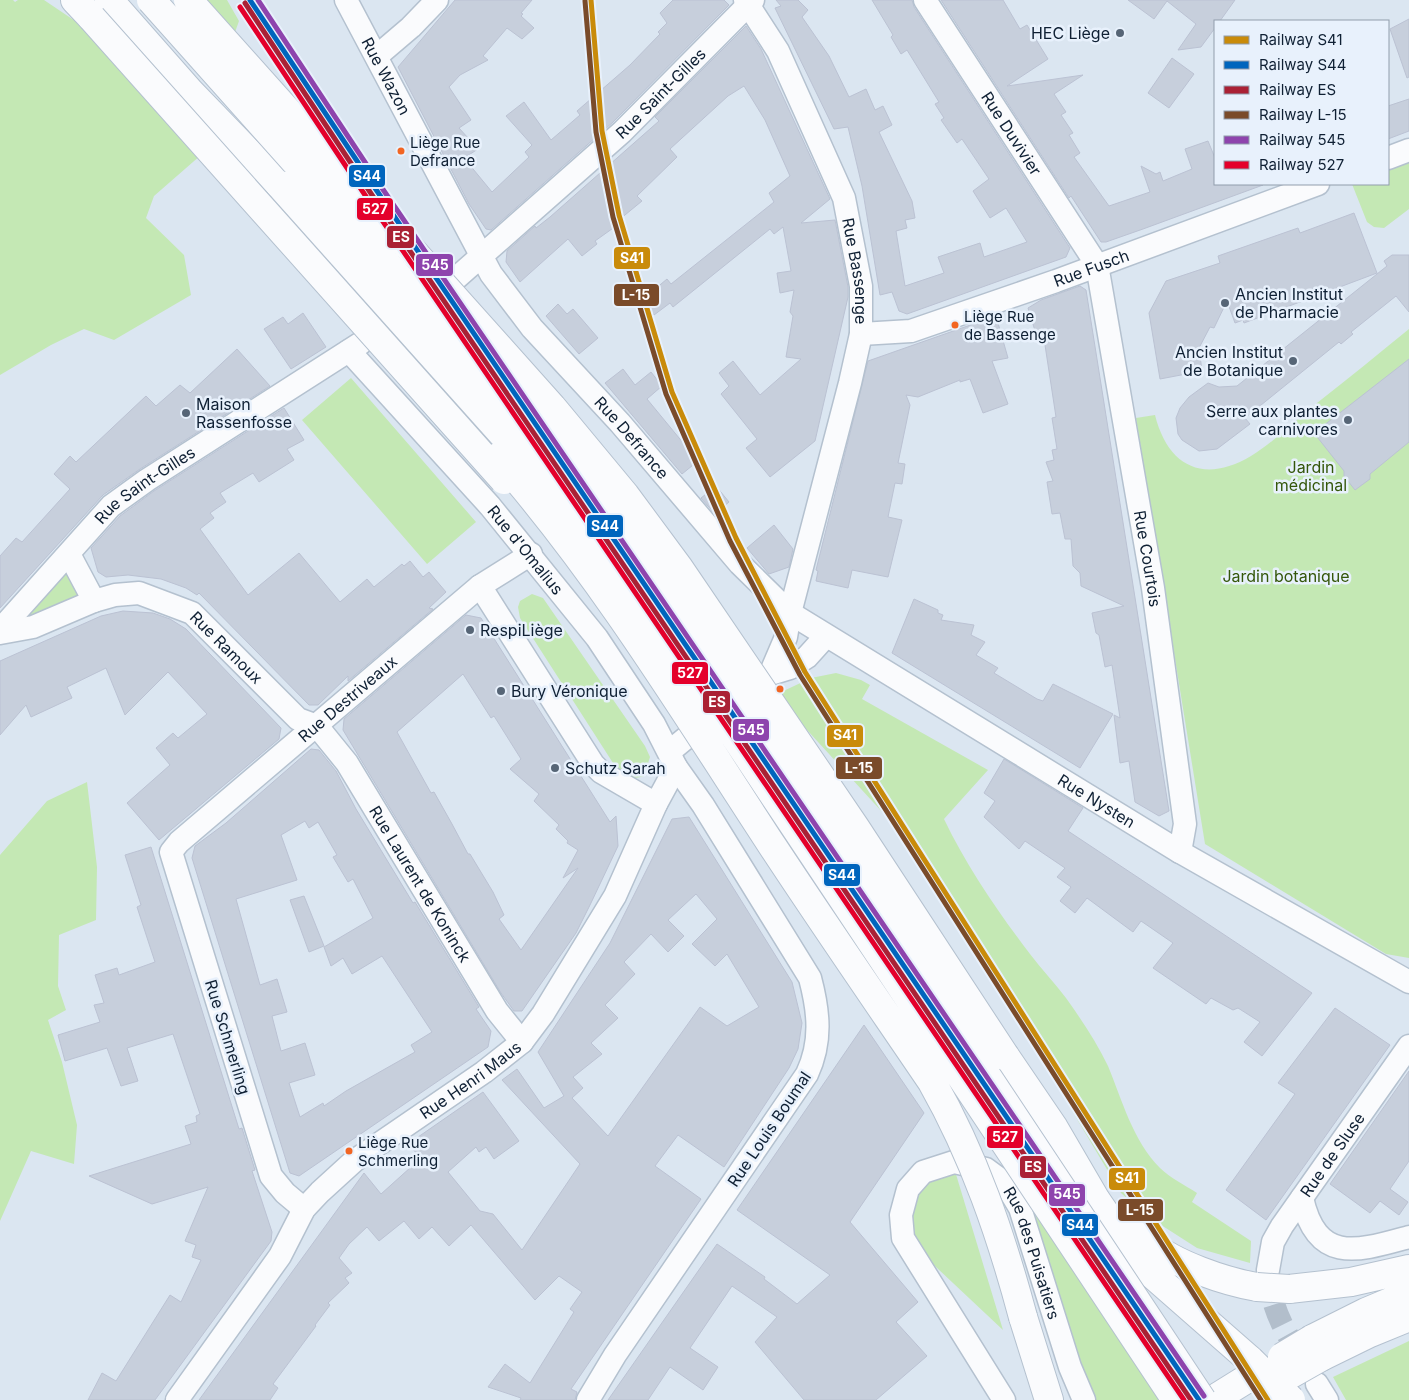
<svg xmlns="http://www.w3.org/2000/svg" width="1409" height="1400" font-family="Inter,sans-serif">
<rect width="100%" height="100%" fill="#dbe6f1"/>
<path fill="#c4e8b4" d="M 0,0 L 13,0 L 15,2 L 18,0 L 44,0 L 93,33 L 201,155 L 154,196 L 146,218 L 184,255 L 191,295 L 114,340 L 84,329 L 51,345 L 0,375 Z
M 203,0 L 227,0 L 239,21 L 234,35 Z
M 1409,159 L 1409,209 L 1384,228 L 1374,227 L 1367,222 L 1352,184 L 1388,184 L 1388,167 Z
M 1409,329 L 1409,958 L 1386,954 L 1205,844 L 1136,418 L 1155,415 C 1168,467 1204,484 1251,456 C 1275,441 1295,421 1317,403 C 1348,379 1378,354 1409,329 Z
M 351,378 L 476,522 L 427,564 L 302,420 Z
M 71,569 L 79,599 L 32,621 L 28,613 Z
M 532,594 L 543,598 L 645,746 L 650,757 L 644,776 C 629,781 623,775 613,763 L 520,618 L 518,607 L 520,601 Z
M 836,673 L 861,680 L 870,685 L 862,699 L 988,770 L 944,819 C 967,867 998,912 1030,954 C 1041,969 1055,983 1066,998 C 1081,1019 1097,1043 1108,1066 C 1122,1100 1133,1141 1160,1168 C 1170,1178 1185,1185 1197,1193 L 1192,1202 L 1251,1241 L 1250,1263 L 1197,1248 L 1144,1214 L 1121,1193 L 916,849 L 775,695 L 811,678 Z
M 87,782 L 97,867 L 96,920 L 59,935 L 58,986 L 66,1010 L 48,1020 L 62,1062 L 77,1125 L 74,1164 L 31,1151 L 0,1221 L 0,855 L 47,801 Z
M 955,1171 L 1003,1330 L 920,1252 L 909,1230 L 919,1190 L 927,1181 Z
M 1033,1208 L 1160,1400 L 1095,1400 L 1085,1386 Z
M 1409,1341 L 1409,1400 L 1346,1400 L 1333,1377 Z"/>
<path fill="#c7cfdc" stroke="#bbc2d3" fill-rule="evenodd" d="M 455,0 L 532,0 L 521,13 L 523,14 L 521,16 L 534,28 L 522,39 L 507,28 L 483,56 L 488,60 L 460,75 L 449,87 L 471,120 L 459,128 L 478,149 L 464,158 L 492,192 L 529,157 L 525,152 L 532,145 L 506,116 L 524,102 L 551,140 L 580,115 L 577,111 L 630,65 L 660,34 L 658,32 L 667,23 L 660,13 L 673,0 L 724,0 L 729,5 L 613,122 L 491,230 L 486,229 L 469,204 L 398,67 Z
M 776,0 L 798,0 L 808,10 L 802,17 L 829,56 L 849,97 L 866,89 L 875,110 L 883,106 L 892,125 L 879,132 L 912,201 L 915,218 L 905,220 L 907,228 L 896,231 L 905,286 L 944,273 L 938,257 L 980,243 L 984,257 L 1027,242 L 1006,208 L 990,218 L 973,191 L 989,179 L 962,139 L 957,143 L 941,120 L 944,118 L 935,104 L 939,102 L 907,50 L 901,54 L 891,37 L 893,35 L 872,0 L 912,0 L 914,7 L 1070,248 L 1066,257 L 907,314 L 899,311 L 892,292 L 880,295 L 862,186 L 848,127 L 834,129 L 775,8 L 781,6 Z
M 941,0 L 1003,0 L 1020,29 L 1027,25 L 1048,59 L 1007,86 L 1083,75 L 1054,94 L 1066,112 L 1061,115 L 1073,133 L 1069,135 L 1080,153 L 1074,157 L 1109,206 L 1150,192 L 1141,166 L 1156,174 L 1160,172 L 1163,181 L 1192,169 L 1185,149 L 1208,141 L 1215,158 L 1215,184 L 1263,185 L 1143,229 L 1106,242 L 1101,242 L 1071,196 L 1069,198 Z
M 1128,0 L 1235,0 L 1220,21 L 1215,21 L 1215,28 L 1201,47 L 1178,50 L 1196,24 L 1167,1 L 1154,19 Z
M 1409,19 L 1409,77 L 1407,78 L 1390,29 Z
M 746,26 L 761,49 L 830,199 L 801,223 L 835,220 L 848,287 L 848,297 L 815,441 L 770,477 L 746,448 L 757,439 L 721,394 L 729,386 L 719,373 L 733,361 L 760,395 L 801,359 L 786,357 L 793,316 L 790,312 L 794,290 L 780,293 L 777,273 L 791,271 L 783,227 L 774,234 L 770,229 L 673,307 L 670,303 L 654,315 L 642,300 L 667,279 L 671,284 L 774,202 L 769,193 L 790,176 L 765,120 L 744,86 L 728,96 L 670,149 L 677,157 L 637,196 L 642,201 L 614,224 L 616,226 L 595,241 L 597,244 L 582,256 L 568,239 L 520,282 L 506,262 L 507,251 L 535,226 L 536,228 L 550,217 L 659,121 L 655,117 Z
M 1172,58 L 1194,74 L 1169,108 L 1148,93 Z
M 1409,99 L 1409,131 L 1388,139 L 1388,106 Z
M 1354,213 L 1377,273 L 1244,323 L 1243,320 L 1235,323 L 1227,301 L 1214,328 L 1210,327 L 1199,348 L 1202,371 L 1160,379 L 1149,313 L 1166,281 L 1220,263 L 1218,256 L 1298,228 L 1300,233 Z
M 1392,255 L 1409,255 L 1409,312 L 1396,296 L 1351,332 L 1353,334 L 1341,344 L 1339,342 L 1245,418 L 1250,424 L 1217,449 L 1199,451 L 1182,440 L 1178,434 L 1176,418 L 1180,408 L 1189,397 L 1208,383 L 1219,387 L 1237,386 L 1387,266 L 1384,261 Z
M 1080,286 L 1086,290 L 1169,811 L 1159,816 L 1135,802 L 1129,761 L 1120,763 L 1114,715 L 1120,718 L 1112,665 L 1105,667 L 1099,635 L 1096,633 L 1092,613 L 1124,606 L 1081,586 L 1080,573 L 1073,566 L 1071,539 L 1065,539 L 1060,513 L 1052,514 L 1047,482 L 1053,481 L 1046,462 L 1054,460 L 1052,450 L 1057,449 L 1052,418 L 1056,417 L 1043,332 L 1036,334 L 1028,308 L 1041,300 Z
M 558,304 L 567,314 L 573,309 L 598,338 L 579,354 L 546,316 Z
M 303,313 L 326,347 L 291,369 L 264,329 L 283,317 L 288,324 Z
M 996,316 L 1008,358 L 992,361 L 1008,404 L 983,413 L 970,379 L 960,382 L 960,380 L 918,397 L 906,395 L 910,405 L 898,463 L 905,464 L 902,484 L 895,483 L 888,517 L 902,520 L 888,577 L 852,570 L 848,588 L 816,581 L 818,571 L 816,570 L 868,361 Z
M 237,349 L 270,386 L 140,469 L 103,495 L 0,608 L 0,556 L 16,538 L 22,542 L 70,489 L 54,474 L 70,456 L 76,462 L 146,396 L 156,406 L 180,385 L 190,393 Z
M 1409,359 L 1409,442 L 1370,474 L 1370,479 L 1355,490 L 1344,476 L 1344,471 L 1314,433 Z
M 623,369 L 635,385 L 651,372 L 662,386 L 647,399 L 698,461 L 682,474 L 605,383 Z
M 284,408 L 304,440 L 287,449 L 294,460 L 259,482 L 253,473 L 220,493 L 226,502 L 210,513 L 214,518 L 200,529 L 248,595 L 299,553 L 340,602 L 367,579 L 374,587 L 402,564 L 404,566 L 410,561 L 423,577 L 429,572 L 446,592 L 429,608 L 433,609 L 348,681 L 348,676 L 318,705 L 309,705 L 199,593 L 197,595 L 186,588 L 161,579 L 128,575 L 106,577 L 98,572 L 91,548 L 120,516 L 154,491 Z
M 716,486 L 729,502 L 715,514 L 701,498 Z
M 774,525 L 793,549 L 789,567 L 769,574 L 747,548 Z
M 914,599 L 938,610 L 938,613 L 943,615 L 941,620 L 974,625 L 971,635 L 985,642 L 976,655 L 998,668 L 994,673 L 1037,699 L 1043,701 L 1053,684 L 1113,714 L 1080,768 L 892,653 Z
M 123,611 L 153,613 L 170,619 L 186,629 L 281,728 L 279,739 L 159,840 L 127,803 L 170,765 L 156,748 L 173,733 L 178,738 L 207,714 L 168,672 L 125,715 L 106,668 L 67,687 L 72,698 L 31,717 L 26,705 L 0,735 L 0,661 L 101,616 Z
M 466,615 L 481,618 L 610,822 L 616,816 L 618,846 L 590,905 L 576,933 L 522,1011 L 514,1011 L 501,993 L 343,730 L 344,719 ZM 463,674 L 491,718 L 494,716 L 521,759 L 510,769 L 539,794 L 534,801 L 559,825 L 556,829 L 568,841 L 567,843 L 578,850 L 563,878 L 578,868 L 521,950 L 499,919 L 504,915 L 493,892 L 470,854 L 468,854 L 452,824 L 434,792 L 431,793 L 397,732 Z
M 311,749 L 319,750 L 336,771 L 356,809 L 413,903 L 415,902 L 479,1007 L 476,1009 L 491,1031 L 488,1047 L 299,1176 L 290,1173 L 192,858 L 195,846 L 226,823 ZM 305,821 L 309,828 L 318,822 L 337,855 L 333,857 L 348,882 L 353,879 L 373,918 L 324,947 L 331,966 L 343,958 L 352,974 L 382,956 L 432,1032 L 411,1045 L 415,1052 L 346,1091 L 324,1106 L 323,1103 L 300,1117 L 289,1083 L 315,1075 L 305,1043 L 281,1051 L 272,1016 L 287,1012 L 277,979 L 260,985 L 236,899 L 297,880 L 281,835 Z
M 1004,759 L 1083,808 L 1068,831 L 1312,993 L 1262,1056 L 1244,1042 L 1260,1022 L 1238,1008 L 1233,1010 L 1211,998 L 1206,1004 L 1153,968 L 1173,943 L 1141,921 L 1133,932 L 1087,898 L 1075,913 L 1060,901 L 1071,887 L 1057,877 L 1065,868 L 1025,841 L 1019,849 L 984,817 L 995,801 L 984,793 Z
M 689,817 L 792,982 L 802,1023 L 798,1049 L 789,1068 L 724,1167 L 678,1135 L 655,1166 L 701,1199 L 571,1389 L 577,1392 L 575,1400 L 520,1400 L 521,1398 L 488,1387 L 505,1364 L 530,1383 L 574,1312 L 570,1309 L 582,1292 L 559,1276 L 535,1300 L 471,1225 L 449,1246 L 432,1227 L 419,1239 L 404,1221 L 379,1241 L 367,1227 L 349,1244 L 339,1258 L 352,1273 L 345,1278 L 349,1283 L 328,1303 L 330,1305 L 315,1325 L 316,1326 L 273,1384 L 278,1388 L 270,1400 L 199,1400 L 364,1173 L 381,1194 L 421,1158 L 408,1144 L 483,1092 L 519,1141 L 494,1159 L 486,1147 L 479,1152 L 476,1147 L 448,1172 L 480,1211 L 493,1214 L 522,1250 L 580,1164 L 502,1080 L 517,1069 L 544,1108 L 564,1096 L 538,1052 L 610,943 L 672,819 ZM 696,894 L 717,919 L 692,944 L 715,966 L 727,954 L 759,1007 L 727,1026 L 700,1007 L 608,1136 L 572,1098 L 583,1088 L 573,1077 L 602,1054 L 591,1043 L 618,1018 L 605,1005 L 635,974 L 624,962 L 651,934 L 668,952 L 684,936 L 668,920 Z
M 151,847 L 239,1129 L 242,1128 L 255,1170 L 252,1171 L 272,1232 L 271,1241 L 155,1400 L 88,1400 L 102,1373 L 116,1381 L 170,1295 L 181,1302 L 201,1260 L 192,1257 L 196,1245 L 185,1241 L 208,1187 L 152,1204 L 89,1176 L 191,1144 L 185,1126 L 197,1122 L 196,1116 L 200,1114 L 173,1034 L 127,1048 L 138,1081 L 121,1086 L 107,1048 L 65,1061 L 58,1035 L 100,1022 L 94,1005 L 104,1003 L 95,975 L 117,968 L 119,975 L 155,962 L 137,907 L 141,905 L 125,855 Z
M 304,896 L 324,946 L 309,952 L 290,900 Z
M 1335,1008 L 1390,1045 L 1266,1220 L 1226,1190 L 1295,1094 L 1278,1083 Z
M 864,1025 L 924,1113 L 850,1222 L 918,1302 L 896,1322 L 927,1356 L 876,1400 L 804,1400 L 755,1342 L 777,1317 L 732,1286 L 690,1348 L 718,1367 L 703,1390 L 670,1367 L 648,1400 L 608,1400 L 717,1244 L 765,1277 L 764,1279 L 797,1304 L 830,1275 L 737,1210 Z
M 1409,1071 L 1409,1161 L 1390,1189 L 1408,1202 L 1399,1215 L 1380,1201 L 1370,1213 L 1330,1184 Z"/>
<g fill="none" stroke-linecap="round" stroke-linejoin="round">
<path stroke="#b2becb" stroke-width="22" stroke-dasharray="22 11" stroke-linecap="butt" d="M 1269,1272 C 1270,1309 1285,1331 1304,1362"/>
<g stroke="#b4c1cf" stroke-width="25">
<g id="minor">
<path id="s1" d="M 346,0 L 491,274 L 532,328 L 620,423 L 740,564 L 790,613 L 1180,852 L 1409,982"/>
<path id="s2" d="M 745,0 L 778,51 L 844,198 L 861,286 L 861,334 L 850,383 L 790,613 L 786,637 L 771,672"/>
<path id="s3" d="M 925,0 L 1097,265 L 1153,588 L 1185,824 L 1180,852"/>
<path d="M 377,56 L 411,27 L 437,0"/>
<path d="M 1388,158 L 1409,150"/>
<path id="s4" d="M 453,281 L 622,132 L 753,0"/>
<path id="s5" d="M 861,334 L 911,331 L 1056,281 L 1318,184"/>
<path id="s6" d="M 349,351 L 490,506 L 597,638 L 654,724 L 676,767 L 703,805 L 810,978 C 819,1012 822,1042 807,1074 L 615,1355 L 588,1400"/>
<path d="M 69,554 L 94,601"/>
<path d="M 480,586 L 593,764 L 601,772 L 656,804"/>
<path id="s7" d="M 0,630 L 111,506 L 147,480 L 361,343"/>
<path id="s8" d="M 0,633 L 33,627 L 94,601 L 115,595 L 139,593 L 192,613 L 298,719 L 317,726"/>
<path d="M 767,675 L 790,668 L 807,657 L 826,636"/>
<path id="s9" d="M 317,726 L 347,763 L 497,1011 L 522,1042"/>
<path d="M 669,752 L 686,738"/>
<path d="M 1302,1198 C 1317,1265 1358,1251 1409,1237"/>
<path id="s10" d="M 304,1209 L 285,1193 L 271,1176 L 171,852 L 179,842 L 480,586 L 531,554"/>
<path id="s11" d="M 1268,1270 L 1273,1242 L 1282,1226 L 1409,1046"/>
<path d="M 1317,1384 L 1327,1400"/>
<path id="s12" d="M 177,1400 L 280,1256 L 304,1209 L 320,1192 L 354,1161 L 484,1072 L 522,1042 L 543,1014 L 615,896 L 656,804 L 676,767"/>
<path id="s13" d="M 1004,1400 L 903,1238 L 901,1215 L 908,1189 L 923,1172 L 954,1162 L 986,1169 L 1005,1183 L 1020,1208 L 1070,1367 L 1084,1400"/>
</g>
</g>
<g stroke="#b4c1cf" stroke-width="30">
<path id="highway" d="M 75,0 L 92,18
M 109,0 L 190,92 L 280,185
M 1005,1056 L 1054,1128 L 1096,1200 L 1124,1241 L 1153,1275 L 1250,1360
M 1129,1220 C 1136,1228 1143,1236 1150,1243 C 1172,1264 1227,1282 1257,1287
M 1289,1289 L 1351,1282 L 1409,1269
M 1023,1317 L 1049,1400
M 1312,1339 L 1366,1312 L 1409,1294
M 1321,1357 L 1370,1333 L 1409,1317
M 1216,1398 L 1253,1375"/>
</g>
<use href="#minor" stroke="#fafbfd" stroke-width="22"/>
<use href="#highway" stroke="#fafbfd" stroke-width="28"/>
<g stroke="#b4c1cf" stroke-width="30" stroke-linecap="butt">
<path id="highway-bridge" d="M 151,0 L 564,463 L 627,539 L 690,629 L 1202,1400
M 188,0 L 552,407 L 625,495 L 679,568 L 855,827 L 1005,1056
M 92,18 L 504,480
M 280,185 L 551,488 L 605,551 L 670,639 L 1176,1400
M 498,457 C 603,577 686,714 773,847 C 825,926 879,1004 932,1082 C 974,1156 1001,1235 1023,1317
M 1257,1287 L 1289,1289
M 1282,1357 L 1312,1339
M 1250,1360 L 1291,1400
M 1291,1374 L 1321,1357"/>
</g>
<use href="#highway-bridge" stroke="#fafbfd" stroke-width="28"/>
<g stroke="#e8f1fc" stroke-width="9">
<path id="rail-1" d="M 591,0 L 602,131 L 619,215 L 672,392 L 736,538 L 805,672 L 1268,1400"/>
</g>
<g stroke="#e8f1fc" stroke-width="9">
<path id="rail-2" d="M 250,0 L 377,191 L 1199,1400"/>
</g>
<g stroke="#e8f1fc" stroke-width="9">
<path id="rail-3" d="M 245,3 L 372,195 L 1191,1400"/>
</g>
<g stroke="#e8f1fc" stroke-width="9">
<path id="rail-4" d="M 585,1 L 596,132 L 613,217 L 666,394 L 730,541 L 800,675 L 1261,1400"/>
</g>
<g stroke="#e8f1fc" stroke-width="9">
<path id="rail-5" d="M 258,0 L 382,188 L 1204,1396"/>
</g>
<g stroke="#e8f1fc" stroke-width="9">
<path id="rail-6" d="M 240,7 L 367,198 L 1184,1400"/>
</g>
<use href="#rail-1" stroke="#c98b0a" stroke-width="5"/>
<use href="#rail-2" stroke="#0065bd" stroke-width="5"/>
<use href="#rail-3" stroke="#aa2135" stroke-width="5"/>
<use href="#rail-4" stroke="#7a4b2a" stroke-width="5"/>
<use href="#rail-5" stroke="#8e44ad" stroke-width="5"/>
<use href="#rail-6" stroke="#e4002b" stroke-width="5"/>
</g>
<g fill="#566576" stroke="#e8f1fc" stroke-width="2">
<circle cx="1120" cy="33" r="5"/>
<circle cx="1225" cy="303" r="5"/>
<circle cx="1293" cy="361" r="5"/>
<circle cx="186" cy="413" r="5"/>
<circle cx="1348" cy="420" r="5"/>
<circle cx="470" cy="630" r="5"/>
<circle cx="501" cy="691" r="5"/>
<circle cx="555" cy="768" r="5"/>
</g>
<g fill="#f26522" stroke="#e8f1fc" stroke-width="2">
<circle cx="401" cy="151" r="4.5"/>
<circle cx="955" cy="325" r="4.5"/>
<circle cx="780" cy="689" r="4.5"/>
<circle cx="349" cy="1151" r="4.5"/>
</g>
<g text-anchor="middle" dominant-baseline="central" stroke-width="5" stroke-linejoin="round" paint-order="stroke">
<g font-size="15" fill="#0f2034" stroke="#e8f1fc" text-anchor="start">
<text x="410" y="142">Liège Rue<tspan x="410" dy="18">Defrance</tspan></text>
<text x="964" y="316">Liège Rue<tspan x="964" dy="18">de Bassenge</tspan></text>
<text x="358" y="1142">Liège Rue<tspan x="358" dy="18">Schmerling</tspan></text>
</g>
<g font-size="16" fill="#0f2034" stroke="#e8f1fc" text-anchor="start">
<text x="1110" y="33" text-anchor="end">HEC Liège</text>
<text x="1235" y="294">Ancien Institut<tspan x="1235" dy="18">de Pharmacie</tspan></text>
<text x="1283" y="352" text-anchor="end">Ancien Institut<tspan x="1283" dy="18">de Botanique</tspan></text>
<text x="196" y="404">Maison<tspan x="196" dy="18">Rassenfosse</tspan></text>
<text x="1338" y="411" text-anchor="end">Serre aux plantes<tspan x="1338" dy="18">carnivores</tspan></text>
<text x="480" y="630">RespiLiège</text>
<text x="511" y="691">Bury Véronique</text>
<text x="565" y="768">Schutz Sarah</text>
</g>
<g font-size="16" fill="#0f2034" stroke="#e8f1fc">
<text stroke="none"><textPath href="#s1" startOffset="86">Rue Wazon</textPath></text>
<text stroke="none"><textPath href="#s4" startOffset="280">Rue Saint-Gilles</textPath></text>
<text stroke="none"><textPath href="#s3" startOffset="159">Rue Duvivier</textPath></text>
<text stroke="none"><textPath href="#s5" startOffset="241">Rue Fusch</textPath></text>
<text stroke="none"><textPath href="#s2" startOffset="296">Rue Bassenge</textPath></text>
<text stroke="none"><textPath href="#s1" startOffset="526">Rue Defrance</textPath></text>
<text stroke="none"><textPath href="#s7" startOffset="206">Rue Saint-Gilles</textPath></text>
<text stroke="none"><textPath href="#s6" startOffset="266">Rue d'Omalius</textPath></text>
<text stroke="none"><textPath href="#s3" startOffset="614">Rue Courtois</textPath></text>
<text stroke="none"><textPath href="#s8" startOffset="251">Rue Ramoux</textPath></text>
<text stroke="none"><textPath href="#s10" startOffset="620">Rue Destriveaux</textPath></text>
<text stroke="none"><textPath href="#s1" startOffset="1122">Rue Nysten</textPath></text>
<text stroke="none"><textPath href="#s9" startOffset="189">Rue Laurent de Koninck</textPath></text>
<text transform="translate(228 1037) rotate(73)">Rue Schmerling</text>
<text stroke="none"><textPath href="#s12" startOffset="441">Rue Henri Maus</textPath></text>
<text transform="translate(769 1129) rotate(-56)">Rue Louis Boumal</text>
<text stroke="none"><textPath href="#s11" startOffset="134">Rue de Sluse</textPath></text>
<text stroke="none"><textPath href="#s13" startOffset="428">Rue des Puisatiers</textPath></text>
</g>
<g font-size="16" fill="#34570a" stroke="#e8f1fc">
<text x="1311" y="467">Jardin<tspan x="1311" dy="18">médicinal</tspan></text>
<text x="1286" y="576">Jardin botanique</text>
</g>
</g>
<g stroke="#e8f1fc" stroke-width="2">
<rect x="348" y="164" width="38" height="24" rx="5" fill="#0065bd"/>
<rect x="356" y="197" width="38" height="24" rx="5" fill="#e4002b"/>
<rect x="386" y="225" width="29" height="24" rx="5" fill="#aa2135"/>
<rect x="613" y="246" width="38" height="24" rx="5" fill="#c98b0a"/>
<rect x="415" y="253" width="39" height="24" rx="5" fill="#8e44ad"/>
<rect x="613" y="283" width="47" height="24" rx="5" fill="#7a4b2a"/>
<rect x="586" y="514" width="38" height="24" rx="5" fill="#0065bd"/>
<rect x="671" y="661" width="38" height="24" rx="5" fill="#e4002b"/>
<rect x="702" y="690" width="29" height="24" rx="5" fill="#aa2135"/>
<rect x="732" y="718" width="38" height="24" rx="5" fill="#8e44ad"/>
<rect x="826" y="724" width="38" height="24" rx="5" fill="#c98b0a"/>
<rect x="835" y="756" width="48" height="24" rx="5" fill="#7a4b2a"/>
<rect x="823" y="863" width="38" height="24" rx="5" fill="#0065bd"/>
<rect x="986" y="1125" width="38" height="24" rx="5" fill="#e4002b"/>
<rect x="1019" y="1155" width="28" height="24" rx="5" fill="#aa2135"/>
<rect x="1108" y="1167" width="38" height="24" rx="5" fill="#c98b0a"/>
<rect x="1048" y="1183" width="38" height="24" rx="5" fill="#8e44ad"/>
<rect x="1117" y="1198" width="47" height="24" rx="5" fill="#7a4b2a"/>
<rect x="1061" y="1213" width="38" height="24" rx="5" fill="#0065bd"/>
</g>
<g font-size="14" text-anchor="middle" font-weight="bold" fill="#fff">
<text x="367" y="181">S44</text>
<text x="375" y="214">527</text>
<text x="401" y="242">ES</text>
<text x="632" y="263">S41</text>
<text x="435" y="270">545</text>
<text x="636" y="300">L-15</text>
<text x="605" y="531">S44</text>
<text x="690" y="678">527</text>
<text x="717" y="707">ES</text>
<text x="751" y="735">545</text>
<text x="845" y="740">S41</text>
<text x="859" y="773">L-15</text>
<text x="842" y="880">S44</text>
<text x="1005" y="1142">527</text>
<text x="1033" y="1172">ES</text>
<text x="1127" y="1183">S41</text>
<text x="1067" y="1199">545</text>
<text x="1140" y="1215">L-15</text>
<text x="1080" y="1230">S44</text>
</g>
<rect x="1214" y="20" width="175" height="165" fill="#e8f1fc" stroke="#919dac"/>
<rect x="1224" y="36" width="25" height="8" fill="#c98b0a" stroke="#919dac"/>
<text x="1259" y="45" font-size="15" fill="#0f2034">Railway S41</text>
<rect x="1224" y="61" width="25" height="8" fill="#0065bd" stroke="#919dac"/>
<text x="1259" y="70" font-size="15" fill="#0f2034">Railway S44</text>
<rect x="1224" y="86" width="25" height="8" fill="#aa2135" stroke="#919dac"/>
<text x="1259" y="95" font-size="15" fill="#0f2034">Railway ES</text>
<rect x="1224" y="111" width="25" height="8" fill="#7a4b2a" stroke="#919dac"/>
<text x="1259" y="120" font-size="15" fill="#0f2034">Railway L-15</text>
<rect x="1224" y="136" width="25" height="8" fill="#8e44ad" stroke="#919dac"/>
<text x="1259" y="145" font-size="15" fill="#0f2034">Railway 545</text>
<rect x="1224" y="161" width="25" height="8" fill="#e4002b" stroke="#919dac"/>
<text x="1259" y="170" font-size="15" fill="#0f2034">Railway 527</text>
</svg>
